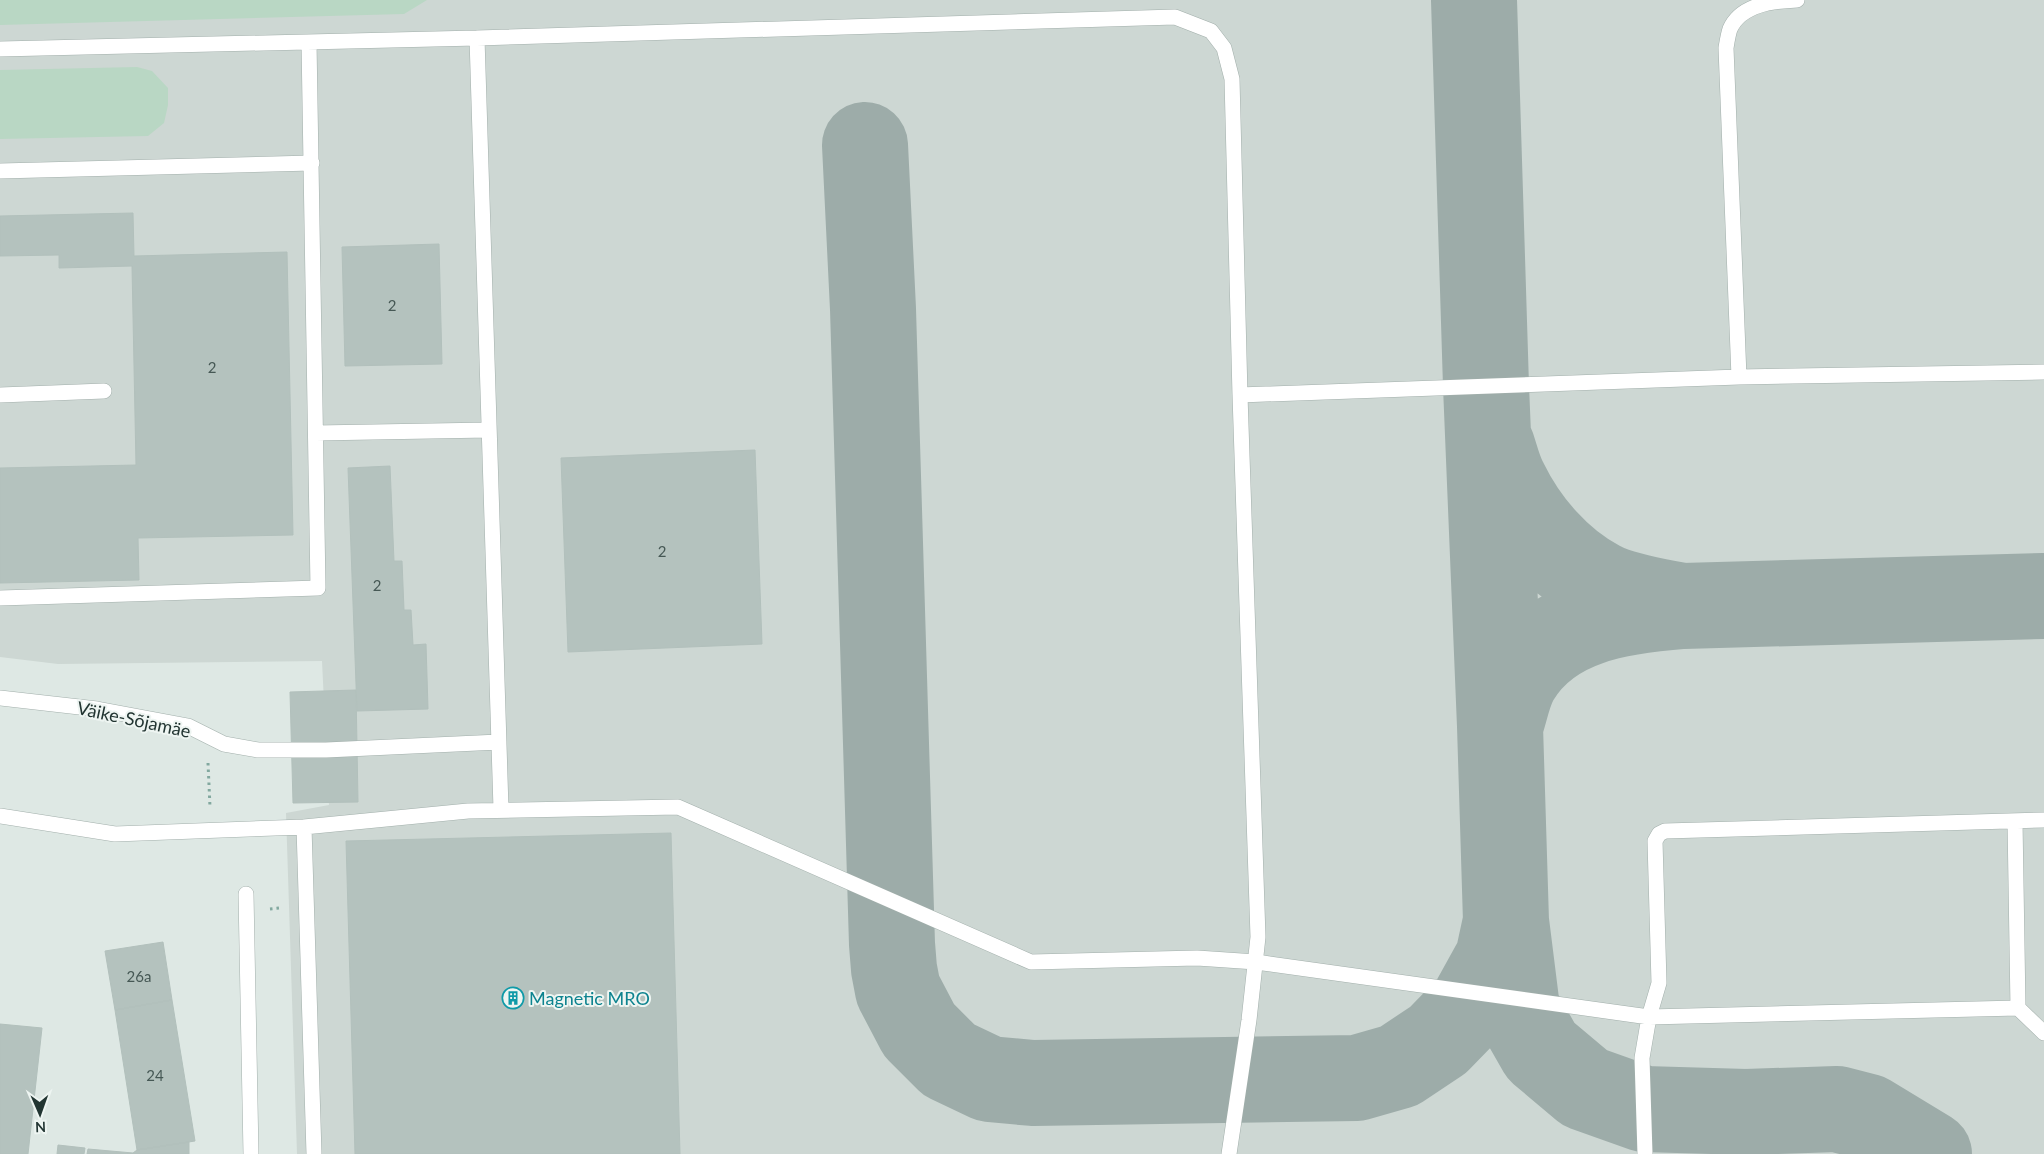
<svg xmlns="http://www.w3.org/2000/svg" width="2044" height="1154" font-family="Lato,sans-serif">
<rect width="100%" height="100%" fill="#dee8e4"/>
<path fill="#cdd7d3" d="M 0,0 L 2044,0 L 2044,1154 L 297,1154 L 286,813 L 329,805 L 322,661 L 58,664 L 0,657 Z"/>
<path fill="#b9d7c4" d="M 0,0 L 427,0 L 404,14 L 0,25 Z
M 137,67 L 152,71 L 168,88 L 168,105 L 164,123 L 148,136 L 0,139 L 0,70 Z"/>
<g fill="none" stroke-linecap="round" stroke-linejoin="round">
<path stroke="#9daca9" stroke-width="86" d="M 865,145 L 873,309 L 892,944 L 894,969 L 898,990 L 919,1030 L 949,1060 L 989,1079 L 1033,1083 L 1357,1078 L 1399,1066 L 1438,1040 L 1472,1005 L 1498,958 L 1506,921 L 1500,726 L 1486,386 L 1474,0
M 1492,446 C 1496,458 1499,471 1505,482 C 1525,523 1559,563 1600,584 C 1622,596 1657,601 1682,606
M 1500,726 C 1505,712 1508,693 1516,679 C 1550,620 1622,611 1683,606 L 2044,596
M 1506,921 L 1517,1009 L 1541,1051 L 1585,1088 L 1644,1109 L 1746,1112 L 1837,1109 L 1868,1117 L 1929,1154"/>
</g>
<path fill="#b4c2be" stroke="#b2c0bc" d="M 133,213 L 134,256 L 287,252 L 293,535 L 138,538 L 139,580 L 0,583 L 0,468 L 136,465 L 132,266 L 59,268 L 59,255 L 0,256 L 0,216 Z
M 439,244 L 442,364 L 345,366 L 342,247 Z
M 755,450 L 762,644 L 568,652 L 561,458 Z
M 390,466 L 394,561 L 402,561 L 404,610 L 411,610 L 413,645 L 426,644 L 428,709 L 357,711 L 348,468 Z
M 356,690 L 358,802 L 293,803 L 290,692 Z
M 671,833 L 680,1154 L 355,1154 L 346,841 Z
M 163,942 L 172,1000 L 115,1010 L 105,951 Z
M 172,1000 L 195,1141 L 137,1150 L 115,1010 Z
M 0,1024 L 42,1028 L 28,1154 L 0,1154 Z
M 189,1142 L 189,1154 L 87,1154 L 88,1149 L 133,1153 L 137,1150 Z
M 58,1145 L 85,1148 L 84,1154 L 57,1154 Z"/>
<g fill="none" stroke-linecap="round" stroke-linejoin="round">
<g stroke="#a2afab" stroke-width="16">
<path id="minor" d="M 477,38 L 1175,17 L 1211,31 L 1224,48 L 1232,79 L 1240,395 L 1258,937 L 1249,1020 L 1229,1154
M 0,49 L 477,38 L 501,809
M 0,171 L 312,163
M 1739,377 L 1726,48 C 1727,42 1728,35 1730,29 C 1741,4 1774,1 1797,0
M 0,395 L 104,391
M 1240,395 L 1739,377 L 2044,372
M 316,433 L 489,430
M 0,598 L 318,588 L 309,42
M 0,698 L 97,709 L 188,726 L 224,744 L 258,750 L 326,750 L 499,742
M 0,816 L 115,834 L 304,827
M 2015,821 L 2018,1008
M 246,894 L 251,1154
M 314,1154 L 304,827 L 468,811 L 678,807 L 1031,962 L 1197,958 L 1256,962 L 1649,1017 L 2018,1008 L 2044,1033
M 1645,1154 L 1642,1058 L 1649,1017 L 1659,983 L 1655,841 L 1659,834 L 1665,831 L 2044,820"/>
</g>
<path stroke="#82a89f" stroke-width="3" stroke-dasharray="2.5 4" stroke-linecap="butt" d="M 208,763 L 210,807
M 270,909 L 280,908"/>
<use href="#minor" stroke="#fff" stroke-width="15"/>
</g>
<defs>
<g id="building-ring" transform="scale(1.125)"><circle r="9.5" fill="#eef5f2" stroke="#0f9aa8" stroke-width="1.5"/><path d="M-4-6H4V6H1V3H-1V6H-4ZM-2.5-4.3h1.7v1.8h-1.7ZM.8-4.3h1.7v1.8H.8ZM-2.5-1h1.7V.8h-1.7ZM.8-1h1.7V.8H.8Z" fill="#0f9aa8"/></g>
</defs>
<g fill-rule="evenodd">
<use href="#building-ring" x="513" y="998"/>
</g>
<g text-anchor="middle" dominant-baseline="central" stroke-width="4" stroke-linejoin="round" paint-order="stroke">
<g font-size="15" fill="#465855">
<text x="392" y="305">2</text>
<text x="212" y="367">2</text>
<text x="662" y="551">2</text>
<text x="377" y="585">2</text>
<text x="139" y="976">26a</text>
<text x="155" y="1075">24</text>
</g>
<g font-size="18" fill="#223532" stroke="#eef5f2">
<text transform="translate(134 719) rotate(12)">Väike-Sõjamäe</text>
</g>
<g font-size="18" fill="#0d838f" stroke="#eef5f2" text-anchor="start">
<text x="529" y="998">Magnetic MRO</text>
</g>
</g>
<g transform="translate(40 1114) rotate(178)" stroke="#eef5f2" stroke-width="4" paint-order="stroke">
<path d="M0-4L9 19L0 12L-9 19Z" fill="#223532"/>
<text y="-8" font-size="14" font-weight="bold" text-anchor="middle" fill="#223532">N</text>
</g>
</svg>
